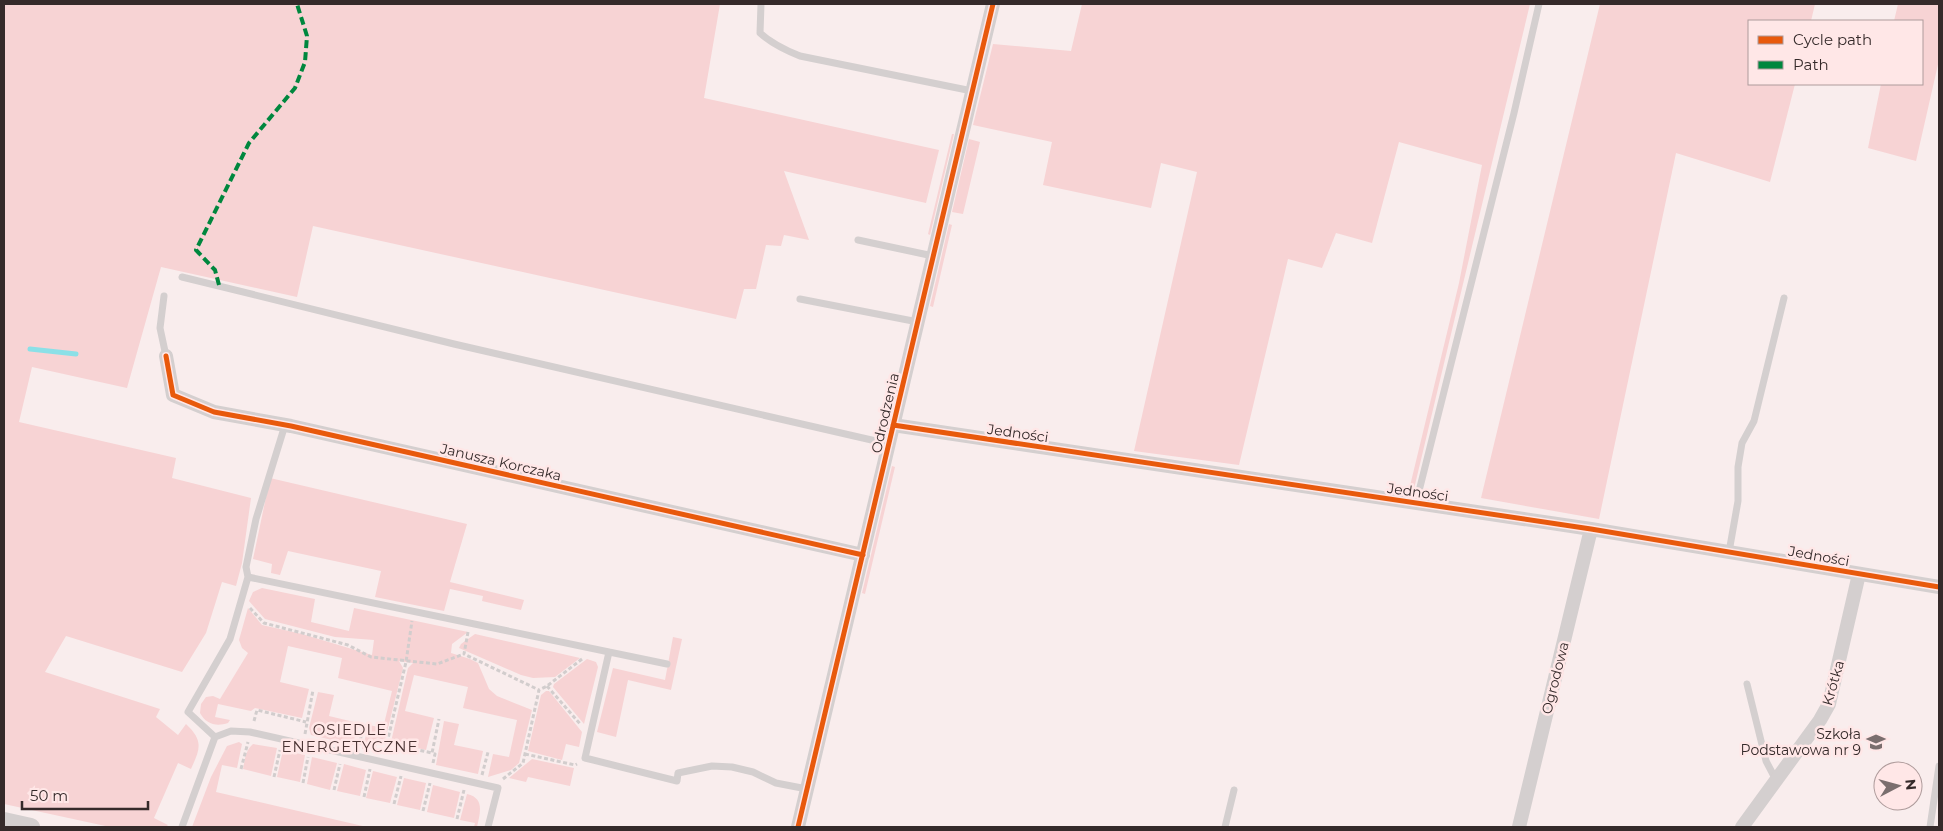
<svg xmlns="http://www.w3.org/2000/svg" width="1943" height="831" font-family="Montserrat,sans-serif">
<rect width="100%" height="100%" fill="#f9eded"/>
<path fill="#f7d3d4" d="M 4,4 L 720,4 L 704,98 L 939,150 L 926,203 L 784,171 L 809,240 L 784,235 L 781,246 L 766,245 L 756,289 L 744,289 L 736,319 L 313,226 L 297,297 L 161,267 L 127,388 L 32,367 L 19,422 L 176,458 L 172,478 L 251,498 L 242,563 L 236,586 L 222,582 L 206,633 L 182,672 L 66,636 L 45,672 L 160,709 L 156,717 L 178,735 L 186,724 C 204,741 200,749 191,769 L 178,763 L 154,818 L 168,825 L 166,827 L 110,827 L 4,804 Z
M 1082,4 L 1530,4 L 1413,493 L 1409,490 L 1459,283 L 1482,165 L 1399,142 L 1372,243 L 1336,233 L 1322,268 L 1288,259 L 1239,465 L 1134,451 L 1197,172 L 1161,163 L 1151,208 L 1043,185 L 1052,142 L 973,125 L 993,44 L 1071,51 Z
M 1600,4 L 1815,4 L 1811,21 L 1749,21 L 1749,84 L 1795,84 L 1770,182 L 1676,153 L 1599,519 L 1481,498 Z
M 1898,4 L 1939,4 L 1939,60 L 1916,161 L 1868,148 L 1881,84 L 1922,84 L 1922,21 L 1894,21 Z
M 952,134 L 954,134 L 930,235 L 928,234 Z
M 969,139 L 980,142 L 963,214 L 952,212 Z
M 949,224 L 952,225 L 933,307 L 930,306 Z
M 892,466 L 895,467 L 865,594 L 862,593 Z
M 270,478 L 467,524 L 450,582 L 524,600 L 521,610 L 482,601 L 483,596 L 450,589 L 444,611 L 375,597 L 381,571 L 288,551 L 280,575 L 271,573 L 272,564 L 253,559 Z
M 262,588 L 315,599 L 311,622 L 349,631 L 354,608 L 468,632 L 452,644 L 451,653 L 470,659 L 478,663 L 489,689 L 497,696 L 532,710 L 519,763 L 511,770 L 488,777 L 493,754 L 509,757 L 517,720 L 463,708 L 468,687 L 414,675 L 405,711 L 434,718 L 426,750 L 391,742 L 408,668 L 413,663 L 399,661 L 403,668 L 385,740 L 377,738 L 370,747 L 362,749 L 369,725 L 383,728 L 392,691 L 338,678 L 342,658 L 288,646 L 280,682 L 309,689 L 302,718 L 255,708 L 251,711 L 218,704 L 215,717 L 230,720 L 228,723 C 216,727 206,724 200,713 L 201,704 L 206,697 L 213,696 L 220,699 L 248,653 L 242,648 L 239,640 L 248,608 L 262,625 L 302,634 L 372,655 L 374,640 L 335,637 L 265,619 L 249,601 L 253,592 Z
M 475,634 L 580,658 L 555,677 L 533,678 L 521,675 L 459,648 L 461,644 Z
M 673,637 L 682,639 L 671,690 L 628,680 L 616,737 L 597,732 L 613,668 L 665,680 Z
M 587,659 L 596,662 L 598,667 L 584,724 L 553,687 L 554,684 Z
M 546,691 L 549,691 L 582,732 L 579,747 L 566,744 L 562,760 L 528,751 L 541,695 Z
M 318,692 L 334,695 L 329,716 L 358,723 L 353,745 L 311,735 L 309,728 Z
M 444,721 L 459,724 L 454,745 L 483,751 L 478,774 L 436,765 Z
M 239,742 L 242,744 L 237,768 L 222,765 L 216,792 L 367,827 L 192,827 L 211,777 L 227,746 Z
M 253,744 L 277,748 L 271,776 L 243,769 C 245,760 245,751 253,744 Z
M 283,750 L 305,755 L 300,782 L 277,777 Z
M 312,757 L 337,763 L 330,790 L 307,784 Z
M 532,759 L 574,768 L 570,786 L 528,777 L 526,782 L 509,778 Z
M 344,764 L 366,770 L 360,796 L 337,791 Z
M 373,771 L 397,777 L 390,803 L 366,798 Z
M 404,778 L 426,783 L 420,810 L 397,805 Z
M 433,785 L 460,792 L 454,818 L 427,812 Z
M 467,794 C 485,798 480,813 477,827 L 474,827 L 475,823 L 460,820 Z"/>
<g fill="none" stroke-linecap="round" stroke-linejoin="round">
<path stroke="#8be0e7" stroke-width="5" d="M 30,349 L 76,354"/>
<path stroke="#d2cdcd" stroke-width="3" stroke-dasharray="4 2.5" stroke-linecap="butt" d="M 250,608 L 264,623 L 348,645 L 371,657 L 437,664 L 464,654
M 468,632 L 464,654 L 539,690
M 547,686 L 581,725
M 254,721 L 257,710 L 306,722
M 305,734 L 313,690
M 387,743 L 406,662 L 412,621
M 359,745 L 364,724
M 373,748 L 378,741 L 432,753
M 525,754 L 575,765 L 577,764
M 433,763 L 435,754 L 432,753 L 439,719
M 241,769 L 248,742
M 482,775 L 488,752
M 274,777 L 280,750
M 503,779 L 523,763 L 539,690 L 547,686 L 582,659
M 303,783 L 308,757
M 334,790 L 340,764
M 364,797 L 370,769
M 394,804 L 401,776
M 423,811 L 430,783
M 457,819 L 464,790"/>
<path stroke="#d4cfcf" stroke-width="7" d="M 761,4 L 760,33 C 772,44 785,50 800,56 L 972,91
M 858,240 L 933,256
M 182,277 L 454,344 L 889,444
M 164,296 L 160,328 L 166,356
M 800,299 L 918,322
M 1416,503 L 1514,113 L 1539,4
M 1729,552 L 1738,501 L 1738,467 L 1742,443 L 1754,421 L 1784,298
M 248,577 L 246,567 L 256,519 L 285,425
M 609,652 L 585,758 L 677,781 L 678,773 L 712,766 L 732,767 L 753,772 L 776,783 L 807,789
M 1747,684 L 1766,761 L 1776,780
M 215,737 L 188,712 L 230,639 L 248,577 L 667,664
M 182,827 L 215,737 L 231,731 L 250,732 L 498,788 L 488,827
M 1225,827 L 1234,790
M 1930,827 L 1939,766"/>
<path stroke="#d4cfcf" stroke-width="14" d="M 166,356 L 173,395 L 214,412 L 291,426 L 863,555
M 893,425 L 1591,529 L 1939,587
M 798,827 L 993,4
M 1519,827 L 1591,529
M 1742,827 L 1820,720 L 1829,704 L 1859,574"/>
<path stroke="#d4cfcf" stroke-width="18" d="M 4,821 L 31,827"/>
<path stroke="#00873e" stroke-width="4" stroke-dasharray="8 4" stroke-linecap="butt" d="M 219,285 L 215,270 L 196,250 L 249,143 L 295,88 L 305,62 L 307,36 L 297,4"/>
<g stroke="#ffe7e7" stroke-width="8">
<path id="cycleway" d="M 166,356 L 173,395 L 214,412 L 291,426 L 863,555
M 893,425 L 1591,529 L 1939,587
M 798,827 L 993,4"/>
</g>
<use href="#cycleway" stroke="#e8590c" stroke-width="5"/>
</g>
<defs>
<g id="school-bare" transform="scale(1.5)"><path d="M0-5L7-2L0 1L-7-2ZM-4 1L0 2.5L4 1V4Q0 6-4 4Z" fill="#7a6e6e" stroke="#ffe7e7" stroke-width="2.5" paint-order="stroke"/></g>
</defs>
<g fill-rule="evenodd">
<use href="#school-bare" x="1876" y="742"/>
</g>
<g text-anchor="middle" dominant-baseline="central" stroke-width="5" stroke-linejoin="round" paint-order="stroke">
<g font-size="14" fill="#352a2a" stroke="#ffe7e7">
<text transform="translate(885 413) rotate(-77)">Odrodzenia</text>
<text transform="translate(1018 433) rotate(8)">Jedności</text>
<text transform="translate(501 462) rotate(13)">Janusza Korczaka</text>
<text transform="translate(1418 492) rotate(8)">Jedności</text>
<text transform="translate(1819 556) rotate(10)">Jedności</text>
<text transform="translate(1555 678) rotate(-76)">Ogrodowa</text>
<text transform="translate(1833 683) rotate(-74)">Krótka</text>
</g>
<g font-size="14" fill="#352a2a" stroke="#ffe7e7" text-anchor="end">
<text x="1861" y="734">Szkoła<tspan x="1861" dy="16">Podstawowa nr 9</tspan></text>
</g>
<g font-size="15" letter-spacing="1" fill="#4a3333" stroke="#ffe7e7">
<text x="350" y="729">OSIEDLE<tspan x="350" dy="17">ENERGETYCZNE</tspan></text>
</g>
</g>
<rect width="1943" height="831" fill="none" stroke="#352a2a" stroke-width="10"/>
<rect x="1748" y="20" width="175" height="65" fill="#ffe7e7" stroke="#ae9b9b"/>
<rect x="1758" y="36" width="25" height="8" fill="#e8590c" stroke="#ae9b9b"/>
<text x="1793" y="45" font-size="15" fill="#352a2a">Cycle path</text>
<rect x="1758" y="61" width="25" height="8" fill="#00873e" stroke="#ae9b9b"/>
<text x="1793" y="70" font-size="15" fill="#352a2a">Path</text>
<g transform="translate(1898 786) rotate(84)"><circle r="24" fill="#ffe7e7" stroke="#ae9b9b"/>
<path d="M0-4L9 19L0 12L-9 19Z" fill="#7a6e6e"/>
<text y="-8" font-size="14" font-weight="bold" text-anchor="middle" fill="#352a2a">N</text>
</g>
<path d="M22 801v8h126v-8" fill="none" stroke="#352a2a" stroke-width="2.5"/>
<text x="30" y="801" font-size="15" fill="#352a2a" stroke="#ffe7e7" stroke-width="4" paint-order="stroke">50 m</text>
</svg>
